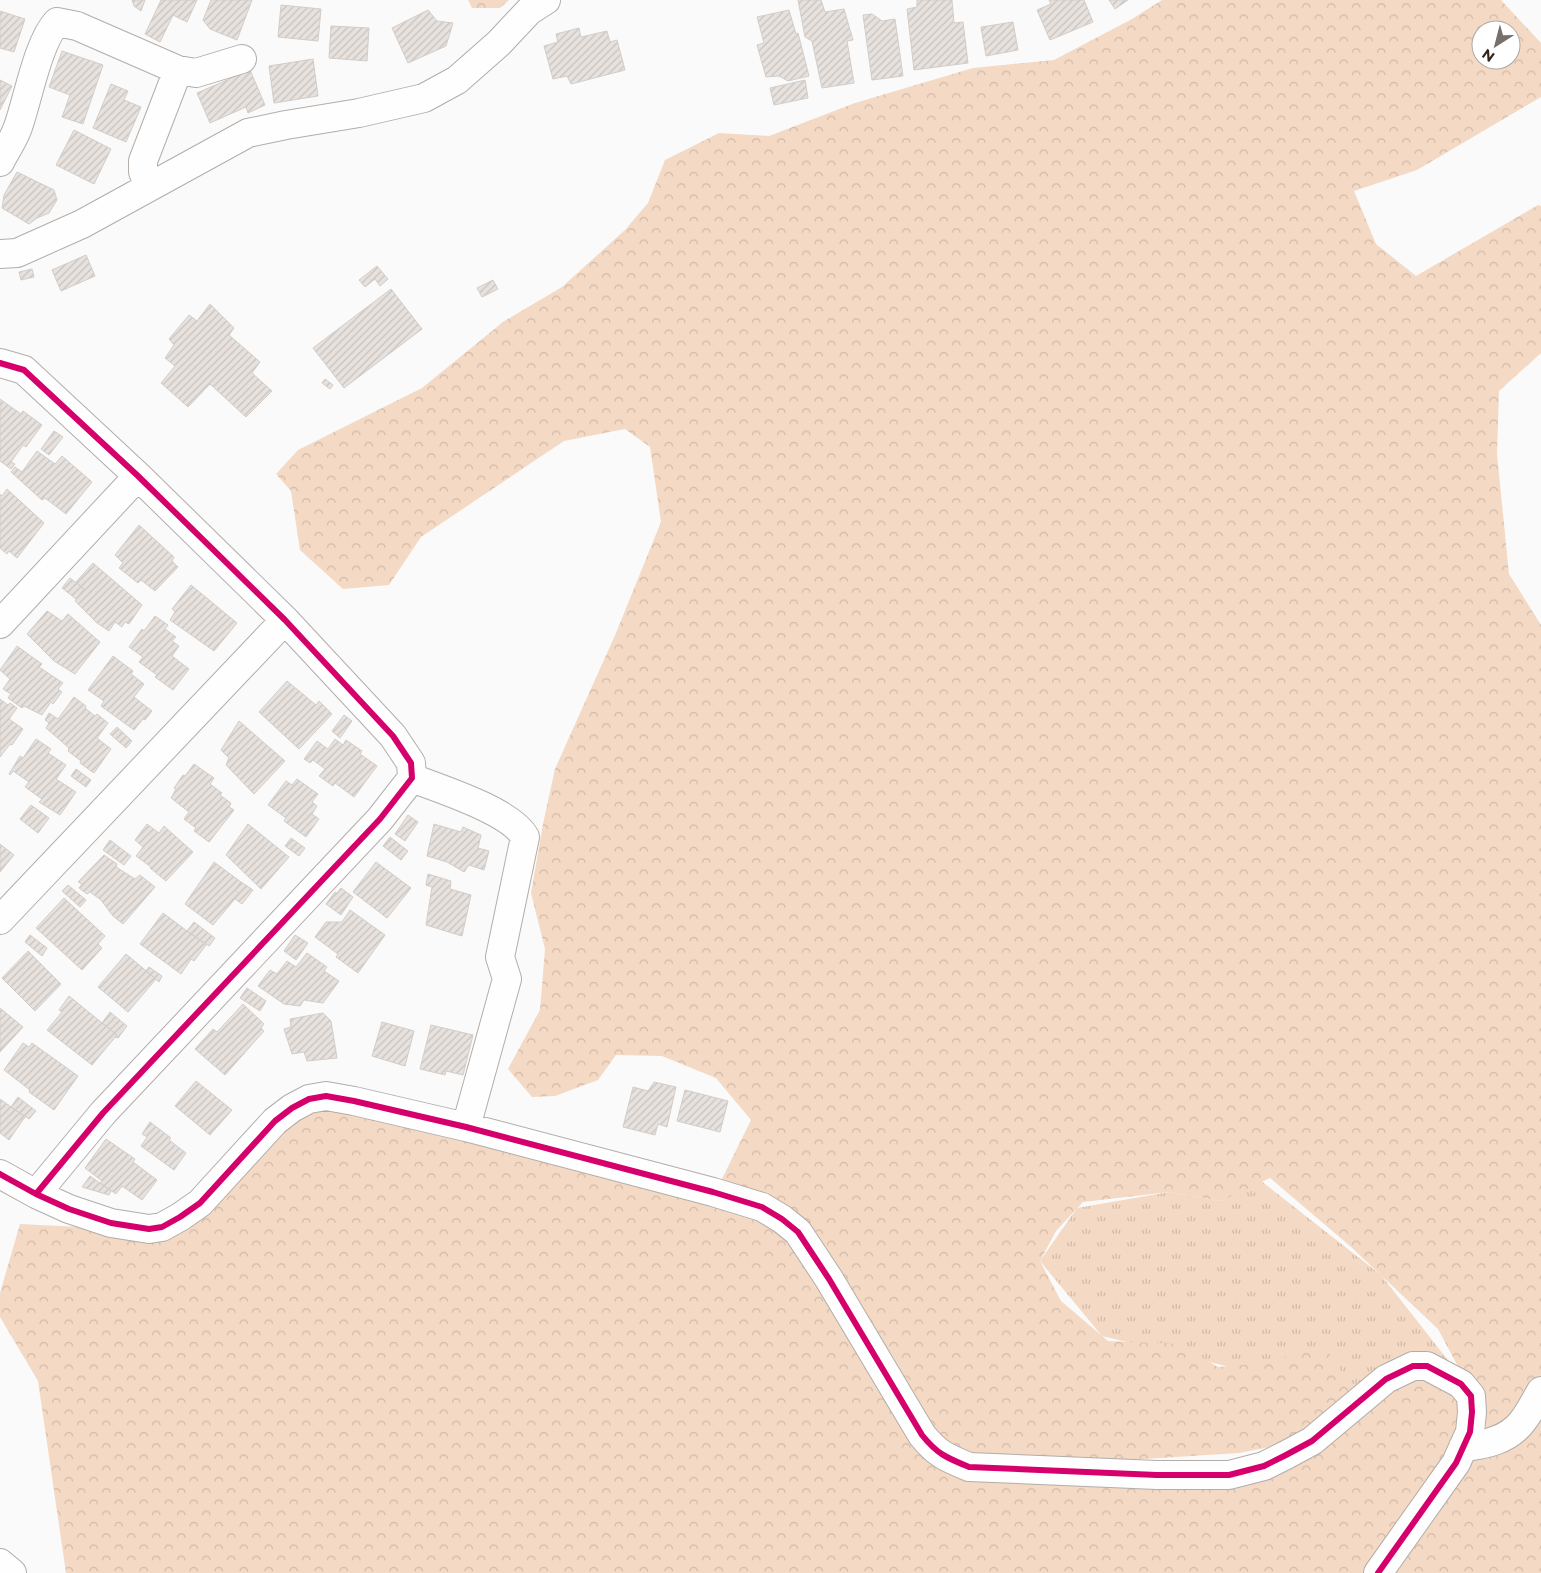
<svg xmlns="http://www.w3.org/2000/svg" width="1541" height="1573" font-family="Montserrat,sans-serif">
<defs>
<pattern id="grass-tufts" width="24" height="20" patternUnits="userSpaceOnUse" patternTransform="scale(1.25)"><rect width="24" height="20" fill="#f4d9c4"/><path d="M3 7l-1-3M5 7V3M7 7l1-3M15 17l-1-3M17 17v-4M19 17l1-3" fill="none" stroke="#d2baa8"/></pattern>
<pattern id="forest-crowns" width="20" height="18" patternUnits="userSpaceOnUse" patternTransform="scale(1.25)"><rect width="20" height="18" fill="#f4d9c4"/><path d="M2 6a3 3 0 1 1 6 0M12 15a3 3 0 1 1 6 0" fill="none" stroke="#d2baa8"/></pattern>
<pattern id="building-hatch" width="6" height="6" patternUnits="userSpaceOnUse" patternTransform="scale(1.25)"><rect width="6" height="6" fill="#e8e2de"/><path d="M-1 1l2-2M0 6l6-6M5 7l2-2" fill="none" stroke="#c7c2be"/></pattern>
</defs>
<rect width="100%" height="100%" fill="#fafafa"/>
<path fill="url(#grass-tufts)" d="M 1261,1181 L 1381,1275 L 1469,1387 L 1361,1399 L 1102,1336 L 1040,1261 L 1077,1208 L 1169,1192 L 1221,1201 Z"/>
<path fill="url(#forest-crowns)" fill-rule="evenodd" d="M 468,0 L 509,0 L 500,8 L 472,8 Z
M 1162,0 L 1501,0 L 1541,43 L 1541,97 L 1417,170 L 1354,191 L 1376,244 L 1416,276 L 1538,205 L 1541,206 L 1541,353 L 1499,391 L 1497,454 L 1509,574 L 1541,625 L 1541,1389 L 1531,1404 L 1493,1442 L 1469,1387 L 1438,1329 L 1350,1246 L 1270,1178 L 1221,1201 L 1169,1192 L 1083,1202 L 1056,1231 L 1040,1261 L 1061,1301 L 1108,1341 L 1178,1344 L 1218,1367 L 1279,1362 L 1294,1349 L 1328,1352 L 1361,1399 L 1306,1440 L 1239,1453 L 1096,1462 L 970,1460 L 951,1452 L 912,1409 L 894,1358 L 851,1311 L 802,1239 L 791,1227 L 773,1217 L 943,1459 L 967,1467 L 1226,1478 L 1333,1434 L 1385,1385 L 1428,1370 L 1444,1381 L 1472,1407 L 1462,1440 L 1371,1573 L 66,1573 L 38,1381 L 0,1317 L 0,1293 L 20,1224 L 80,1227 L 162,1227 L 275,1121 L 326,1096 L 761,1211 L 718,1187 L 751,1120 L 716,1078 L 662,1056 L 616,1055 L 598,1080 L 555,1096 L 532,1097 L 508,1069 L 540,1010 L 545,949 L 531,893 L 543,824 L 555,769 L 616,633 L 661,522 L 650,447 L 625,429 L 564,441 L 421,537 L 389,585 L 343,589 L 300,550 L 291,491 L 276,474 L 298,450 L 422,388 L 503,322 L 562,287 L 625,230 L 648,203 L 665,160 L 719,133 L 769,136 L 855,103 L 973,68 L 1054,60 L 1132,19 ZM 1481,30 L 1511,30 L 1511,60 L 1481,60 Z
M 1541,1395 L 1541,1573 L 1385,1573 L 1443,1481 Z"/>
<path fill="url(#building-hatch)" stroke="#d3cdc9" d="M 132,0 L 145,0 L 141,11 L 134,6 Z
M 161,0 L 197,0 L 187,22 L 173,15 L 160,42 L 145,34 Z
M 211,0 L 252,0 L 237,40 L 210,29 L 203,20 Z
M 798,0 L 821,0 L 825,12 L 844,9 L 853,40 L 847,41 L 854,83 L 822,88 L 812,41 L 805,37 Z
M 917,0 L 952,0 L 954,23 L 963,22 L 968,63 L 914,70 L 907,9 L 917,7 Z
M 1049,0 L 1084,0 L 1093,22 L 1050,40 L 1037,10 L 1051,4 Z
M 1109,0 L 1128,0 L 1115,9 Z
M 281,5 L 321,9 L 318,41 L 278,37 Z
M 428,10 L 437,21 L 453,23 L 446,46 L 408,63 L 392,28 Z
M 789,10 L 796,34 L 798,33 L 809,76 L 788,81 L 779,76 L 766,77 L 757,45 L 764,43 L 757,17 Z
M 0,11 L 25,19 L 14,52 L 0,48 Z
M 872,14 L 882,21 L 895,19 L 903,76 L 872,80 L 863,15 Z
M 1013,22 L 1018,50 L 986,56 L 981,27 Z
M 331,26 L 369,28 L 367,61 L 329,58 Z
M 579,28 L 581,37 L 607,31 L 610,42 L 617,40 L 625,70 L 571,84 L 567,76 L 553,79 L 544,46 L 558,42 L 556,34 Z
M 62,51 L 103,65 L 83,124 L 62,117 L 70,95 L 49,87 Z
M 313,59 L 318,96 L 274,103 L 269,66 Z
M 250,70 L 265,105 L 248,113 L 246,107 L 210,123 L 197,93 Z
M 0,80 L 12,86 L 0,110 Z
M 805,80 L 808,98 L 774,105 L 770,88 Z
M 111,84 L 128,91 L 124,100 L 141,107 L 126,142 L 93,128 Z
M 74,130 L 111,149 L 94,184 L 56,165 Z
M 17,172 L 54,190 L 57,200 L 49,213 L 37,218 L 29,224 L 2,208 L 4,195 Z
M 86,255 L 95,276 L 61,291 L 52,270 Z
M 377,266 L 388,279 L 380,286 L 375,279 L 365,287 L 359,280 Z
M 32,269 L 34,277 L 21,280 L 19,272 Z
M 493,280 L 498,289 L 482,297 L 477,288 Z
M 391,289 L 422,329 L 344,388 L 313,348 Z
M 210,304 L 234,328 L 229,335 L 260,362 L 252,373 L 272,391 L 246,417 L 210,384 L 188,407 L 161,383 L 175,366 L 165,358 L 174,345 L 169,339 L 189,315 L 197,321 Z
M 325,379 L 333,385 L 330,389 L 322,383 Z
M 0,399 L 21,414 L 23,411 L 42,425 L 26,447 L 23,445 L 11,462 L 15,464 L 11,469 L 0,461 Z
M 54,431 L 63,437 L 49,455 L 41,449 Z
M 37,451 L 55,464 L 62,456 L 92,482 L 66,514 L 45,498 L 42,500 L 11,472 L 15,467 L 22,472 Z
M 7,489 L 44,523 L 17,558 L 9,551 L 7,554 L 0,548 L 0,494 L 2,496 Z
M 139,525 L 174,557 L 172,561 L 178,567 L 155,591 L 141,580 L 138,583 L 119,568 L 123,563 L 115,555 Z
M 93,563 L 142,605 L 129,624 L 125,622 L 122,627 L 115,622 L 109,631 L 97,623 L 75,601 L 84,589 L 76,582 Z
M 70,578 L 84,589 L 76,599 L 62,588 Z
M 191,585 L 237,623 L 214,651 L 170,620 L 175,612 L 172,609 Z
M 47,611 L 62,621 L 68,614 L 100,642 L 75,674 L 54,661 L 27,634 Z
M 155,616 L 168,625 L 165,629 L 176,637 L 172,641 L 179,646 L 172,656 L 189,669 L 173,690 L 155,677 L 157,675 L 139,662 L 143,657 L 129,647 L 142,629 L 144,631 Z
M 17,646 L 42,664 L 39,667 L 63,683 L 58,689 L 62,692 L 53,704 L 51,702 L 42,715 L 24,706 L 22,708 L 8,698 L 11,694 L 3,689 L 10,679 L 0,670 Z
M 113,656 L 133,671 L 131,674 L 144,684 L 134,697 L 152,711 L 145,720 L 143,719 L 134,730 L 101,706 L 104,701 L 88,690 Z
M 287,681 L 316,705 L 319,701 L 332,714 L 299,749 L 259,712 Z
M 74,697 L 86,706 L 85,708 L 95,716 L 97,714 L 108,723 L 97,738 L 111,749 L 94,773 L 80,763 L 81,761 L 68,751 L 69,748 L 46,728 L 49,723 L 45,720 L 49,713 L 58,719 Z
M 0,699 L 8,705 L 10,703 L 17,708 L 9,719 L 23,729 L 12,745 L 10,744 L 0,757 Z
M 344,715 L 352,721 L 340,738 L 332,731 Z
M 239,721 L 285,761 L 254,794 L 226,765 L 229,758 L 221,750 Z
M 117,727 L 132,741 L 126,748 L 110,734 Z
M 36,739 L 51,749 L 48,753 L 66,765 L 56,779 L 76,792 L 60,815 L 39,802 L 42,799 L 25,787 L 29,782 L 13,771 L 10,775 L 9,774 L 20,756 L 23,758 Z
M 335,739 L 343,745 L 346,740 L 362,751 L 360,754 L 377,766 L 354,797 L 335,783 L 333,786 L 319,776 L 325,769 L 313,760 L 310,763 L 304,759 L 317,741 L 328,749 Z
M 194,764 L 214,778 L 210,784 L 222,793 L 220,795 L 231,803 L 229,807 L 234,810 L 209,842 L 194,831 L 196,828 L 184,819 L 189,812 L 171,798 L 176,789 L 174,788 L 183,775 L 185,776 Z
M 76,769 L 91,780 L 86,787 L 71,776 Z
M 297,779 L 318,794 L 312,802 L 317,806 L 312,814 L 319,819 L 306,837 L 284,821 L 286,818 L 268,805 L 286,781 L 292,785 Z
M 31,805 L 49,818 L 38,833 L 20,819 Z
M 408,815 L 418,822 L 405,841 L 395,834 Z
M 147,824 L 159,833 L 164,826 L 193,852 L 166,881 L 150,868 L 151,867 L 136,856 L 143,847 L 135,840 Z
M 248,824 L 289,857 L 261,889 L 226,855 Z
M 434,824 L 461,832 L 463,827 L 481,835 L 478,848 L 489,851 L 484,870 L 469,865 L 464,872 L 447,862 L 427,856 Z
M 390,837 L 408,851 L 401,860 L 383,846 Z
M 291,838 L 305,848 L 299,856 L 285,846 Z
M 110,840 L 131,856 L 124,865 L 103,850 Z
M 0,844 L 14,855 L 0,872 Z
M 104,855 L 117,864 L 116,867 L 135,879 L 140,875 L 155,887 L 123,924 L 113,916 L 101,900 L 90,892 L 87,894 L 79,888 L 82,884 L 78,882 Z
M 214,862 L 241,882 L 235,890 L 239,894 L 213,925 L 185,904 Z
M 376,862 L 411,888 L 387,918 L 353,892 Z
M 428,874 L 451,881 L 450,889 L 471,895 L 462,936 L 426,925 L 432,887 L 426,885 Z
M 241,882 L 253,890 L 242,904 L 235,899 L 239,894 L 235,890 Z
M 68,885 L 86,900 L 80,907 L 62,891 Z
M 341,888 L 353,897 L 341,915 L 326,904 L 335,892 L 337,893 Z
M 64,898 L 105,936 L 98,944 L 102,948 L 82,970 L 36,928 Z
M 350,910 L 385,935 L 358,973 L 336,957 L 338,954 L 315,937 L 326,922 L 342,922 Z
M 163,913 L 206,945 L 194,961 L 191,959 L 181,974 L 140,944 Z
M 194,922 L 215,938 L 209,946 L 187,931 Z
M 30,935 L 47,948 L 42,956 L 25,942 Z
M 295,935 L 308,943 L 296,960 L 284,951 Z
M 28,951 L 61,984 L 35,1011 L 2,978 Z
M 307,953 L 327,967 L 324,971 L 339,981 L 323,1003 L 304,1000 L 300,1006 L 284,1004 L 258,986 L 270,970 L 277,974 L 287,961 L 296,967 Z
M 126,954 L 156,979 L 128,1012 L 98,987 Z
M 149,967 L 162,976 L 159,982 L 146,971 Z
M 247,988 L 266,1001 L 260,1011 L 240,998 Z
M 69,996 L 117,1035 L 92,1065 L 47,1030 L 62,1012 L 59,1010 Z
M 243,1004 L 264,1024 L 261,1028 L 264,1031 L 225,1075 L 195,1049 L 213,1029 L 217,1032 Z
M 0,1008 L 23,1027 L 0,1052 Z
M 110,1012 L 127,1026 L 118,1038 L 115,1037 L 117,1035 L 102,1023 Z
M 323,1013 L 331,1021 L 337,1058 L 307,1061 L 304,1052 L 292,1054 L 284,1029 L 291,1027 L 290,1019 Z
M 382,1022 L 414,1031 L 405,1066 L 372,1056 Z
M 431,1025 L 473,1035 L 463,1075 L 446,1071 L 445,1075 L 420,1069 Z
M 23,1043 L 29,1047 L 32,1043 L 78,1076 L 54,1110 L 29,1092 L 30,1090 L 4,1070 Z
M 196,1081 L 232,1110 L 210,1135 L 175,1106 Z
M 654,1082 L 676,1087 L 667,1127 L 658,1124 L 655,1135 L 623,1127 L 633,1087 L 648,1091 Z
M 685,1090 L 728,1101 L 720,1132 L 677,1121 Z
M 18,1097 L 36,1111 L 29,1119 L 11,1107 Z
M 0,1099 L 25,1117 L 9,1140 L 0,1133 Z
M 150,1122 L 171,1138 L 169,1140 L 186,1153 L 174,1170 L 141,1146 L 147,1137 L 142,1134 Z
M 106,1139 L 135,1159 L 133,1162 L 157,1180 L 142,1200 L 122,1186 L 116,1194 L 100,1183 L 102,1181 L 85,1168 Z
M 90,1176 L 111,1191 L 109,1195 L 82,1187 Z"/>
<g fill="none" stroke-linecap="round" stroke-linejoin="round">
<g stroke="#b2ada9" stroke-width="30">
<path id="street" d="M 0,162 C 6,150 14,139 18,127 C 28,99 38,42 57,22 L 77,26 L 178,70 L 196,73 L 242,59
M 150,186 L 143,172 L 143,161 L 178,70
M 0,254 L 17,253 L 82,224 L 248,133 L 286,125 L 359,113 L 424,98 L 457,80 L 499,43 L 529,11 L 546,0
M 0,363 L 24,370 L 138,476 L 285,620 L 393,736 L 411,763 L 412,778 L 380,819 L 103,1113 L 36,1194
M 0,624 L 138,476
M 412,778 C 440,789 511,811 525,837 L 500,957 L 507,979 L 466,1127
M 0,920 L 285,620
M 0,1174 L 36,1194 L 69,1209 L 111,1223 L 149,1229 L 162,1227 L 180,1217 L 200,1203 L 275,1121 L 292,1108 L 309,1099 L 326,1096 L 354,1101 L 466,1127 L 713,1192 L 762,1207 L 782,1219 L 798,1232 L 829,1279 L 922,1435 C 937,1454 947,1458 969,1467 L 1157,1475 L 1229,1475 L 1264,1466 L 1286,1455 L 1312,1441 L 1386,1379 L 1413,1366 L 1427,1366 L 1461,1384 L 1471,1396 L 1472,1412 L 1470,1432 L 1456,1463 L 1378,1573
M 1463,1447 C 1485,1445 1508,1440 1522,1422 C 1530,1412 1535,1401 1541,1391
M 0,1563 L 12,1573"/>
</g>
<use href="#street" stroke="#fefefe" stroke-width="28"/>
<g stroke="#fff" stroke-width="9">
<path id="cycleway" d="M 0,363 L 24,370 L 138,476 L 285,620 L 393,736 L 411,763 L 412,778 L 380,819 L 103,1113 L 36,1194
M 0,1174 L 36,1194 L 69,1209 L 111,1223 L 149,1229 L 162,1227 L 180,1217 L 200,1203 L 275,1121 L 292,1108 L 309,1099 L 326,1096 L 354,1101 L 466,1127 L 713,1192 L 762,1207 L 782,1219 L 798,1232 L 829,1279 L 922,1435 C 937,1454 947,1458 969,1467 L 1157,1475 L 1229,1475 L 1264,1466 L 1286,1455 L 1312,1441 L 1386,1379 L 1413,1366 L 1427,1366 L 1461,1384 L 1471,1396 L 1472,1412 L 1470,1432 L 1456,1463 L 1378,1573"/>
</g>
<use href="#cycleway" stroke="#d6006c" stroke-width="6"/>
</g>
<g transform="translate(1496 45) rotate(216)"><circle r="24" fill="#ffffff" stroke="#ada8a4"/>
<path d="M0-4L9 19L0 12L-9 19Z" fill="#77706a"/>
<text y="-8" font-size="14" font-weight="bold" text-anchor="middle" fill="#31251c">N</text>
</g>
</svg>
